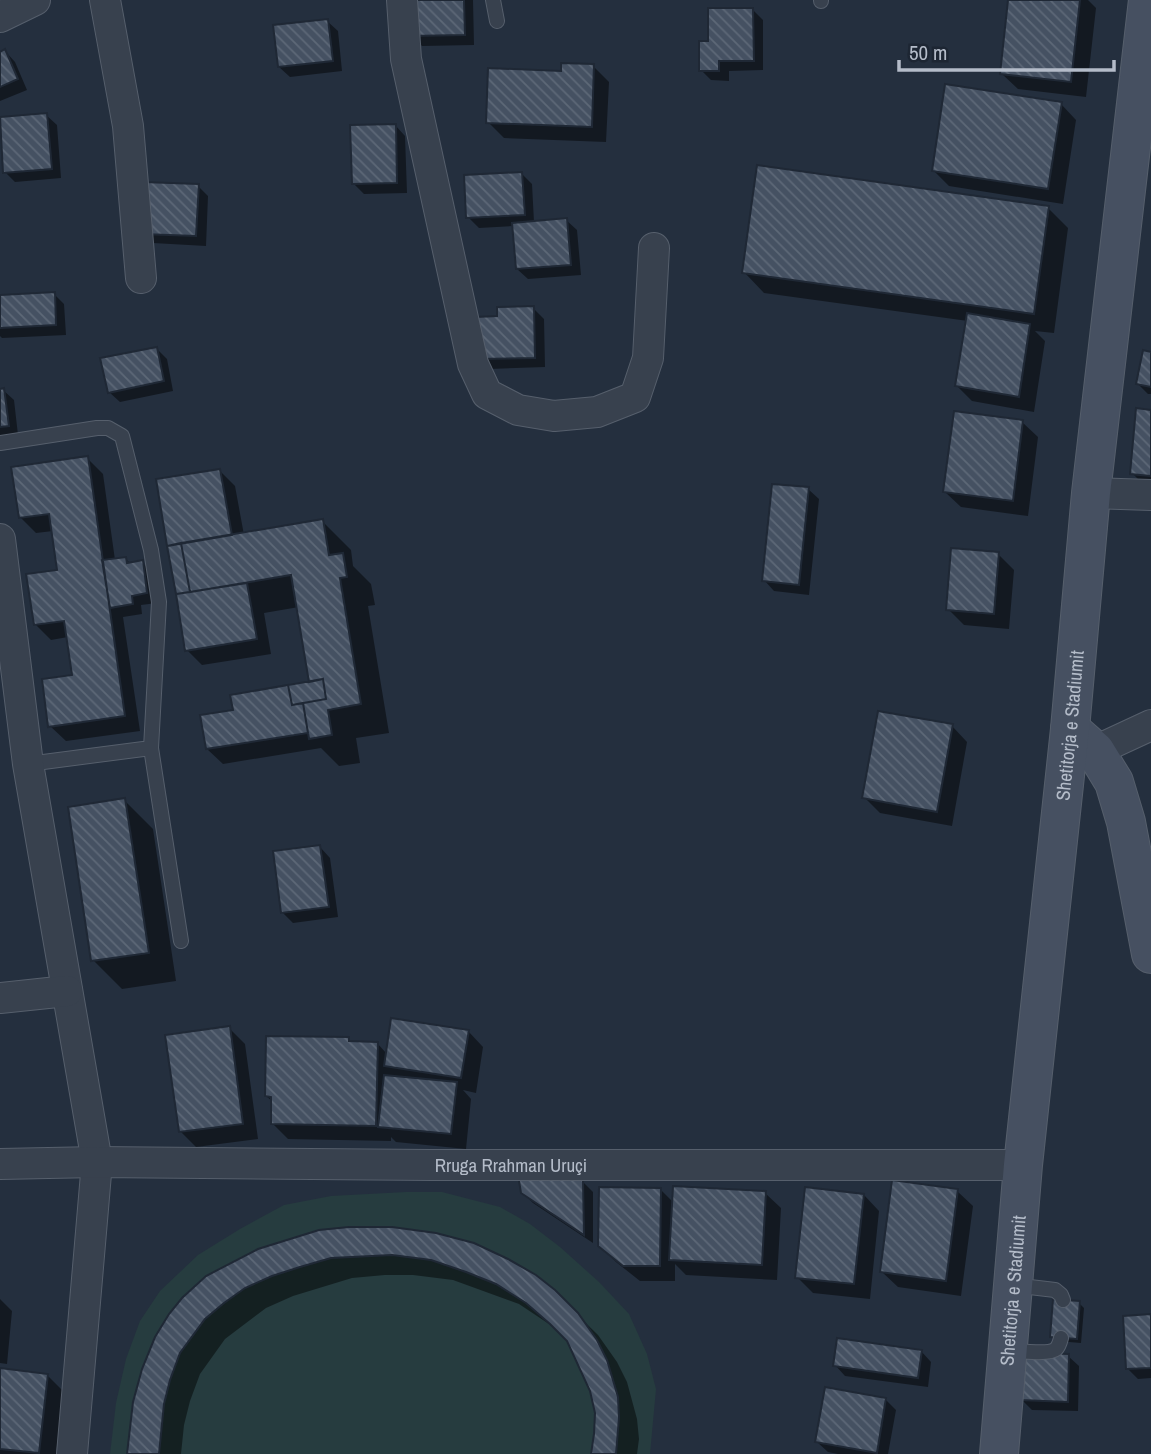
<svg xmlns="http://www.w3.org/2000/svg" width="1151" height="1454" font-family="'Archivo Narrow',sans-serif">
<defs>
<pattern id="building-back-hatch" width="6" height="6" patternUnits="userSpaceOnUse" patternTransform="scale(1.75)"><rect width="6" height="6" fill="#455162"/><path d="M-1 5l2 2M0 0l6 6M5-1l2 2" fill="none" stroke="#5d6877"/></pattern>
</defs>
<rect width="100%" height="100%" fill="#242f3e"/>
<path fill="#263c3f" d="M 406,1192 L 442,1192 L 500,1207 L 530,1224 L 560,1247 L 599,1282 L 629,1314 L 647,1354 L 656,1389 L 650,1454 L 110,1454 L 116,1403 L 126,1359 L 140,1321 L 160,1291 L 198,1255 L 240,1229 L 284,1205 L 331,1196 Z"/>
<path fill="#0007" d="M 411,0 L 473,0 L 474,45 L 422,46 L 412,36 Z
M 1010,0 L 1088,0 L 1096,8 L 1086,97 L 1018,89 L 1002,74 Z
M 753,10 L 763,20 L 763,70 L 729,71 L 729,81 L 711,80 L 701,70 L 710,43 Z
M 327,21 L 338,31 L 342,71 L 290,77 L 279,67 Z
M 5,51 L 15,62 L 27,90 L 0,101 L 0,54 Z
M 593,66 L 609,82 L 606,142 L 504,138 L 488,122 L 563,72 Z
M 1061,104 L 1076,120 L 1063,204 L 949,186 L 934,171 Z
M 46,115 L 57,125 L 61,178 L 15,182 L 5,172 Z
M 395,125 L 405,136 L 407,193 L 364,194 L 354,184 Z
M 522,174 L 532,184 L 534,222 L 566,220 L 577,230 L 581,275 L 528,279 L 517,269 L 514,226 L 479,228 L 468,217 Z
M 198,186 L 208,196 L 206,246 L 153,243 L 143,233 Z
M 1048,208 L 1068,228 L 1054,333 L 1035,331 L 1045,341 L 1034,412 L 972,401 L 957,386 L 968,321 L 764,293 L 744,272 Z
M 54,294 L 64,304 L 66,335 L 2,338 L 0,336 L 0,297 Z
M 533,308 L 544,319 L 545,367 L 489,369 L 478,359 L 499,318 Z
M 157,349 L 167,359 L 173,391 L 120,402 L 109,392 Z
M 1151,354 L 1151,394 L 1148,394 L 1138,384 Z
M 0,390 L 3,390 L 14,400 L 18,435 L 0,438 Z
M 1151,412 L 1151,484 L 1142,483 L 1132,473 Z
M 1022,422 L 1038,437 L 1028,516 L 961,507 L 945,492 Z
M 87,458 L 103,474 L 115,560 L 126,559 L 131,564 L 142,562 L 152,573 L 157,603 L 141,605 L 142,614 L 123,617 L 140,731 L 66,741 L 50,726 L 74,676 L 68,637 L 51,640 L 35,624 L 59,572 L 53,531 L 36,533 L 20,517 Z
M 219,470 L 235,486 L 244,535 L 322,521 L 351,550 L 353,566 L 371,584 L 375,605 L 368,606 L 389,733 L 356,738 L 360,763 L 339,766 L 321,748 L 223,764 L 207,749 L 235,711 L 312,683 L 299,607 L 264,613 L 271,654 L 202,665 L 187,650 L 158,481 Z
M 808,489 L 819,499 L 809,595 L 774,591 L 764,580 Z
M 998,554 L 1014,570 L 1009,629 L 964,625 L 948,609 Z
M 952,726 L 967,742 L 952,826 L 880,813 L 864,797 Z
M 124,800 L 153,829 L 176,981 L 122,989 L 93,960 Z
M 320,847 L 330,858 L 338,917 L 293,923 L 282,912 Z
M 229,1028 L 245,1044 L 258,1139 L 196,1147 L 180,1131 Z
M 468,1031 L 483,1047 L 476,1093 L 463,1090 L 471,1099 L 466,1149 L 396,1142 L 391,1137 L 391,1141 L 288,1139 L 272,1123 L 273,1102 L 266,1096 L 348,1039 L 352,1043 L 377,1043 L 387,1054 Z
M 583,1182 L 593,1192 L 593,1243 L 533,1203 L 522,1192 Z
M 660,1189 L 674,1203 L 765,1193 L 781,1208 L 777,1280 L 686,1275 L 675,1264 L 675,1281 L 640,1281 L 616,1262 L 600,1246 Z
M 957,1191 L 973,1206 L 961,1296 L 898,1287 L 882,1272 Z
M 864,1195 L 879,1211 L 870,1299 L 813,1293 L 797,1277 Z
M 349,1228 L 554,1292 L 598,1335 L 617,1362 L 627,1382 L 637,1419 L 639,1439 L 637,1454 L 593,1454 L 596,1413 L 592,1390 L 567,1339 L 549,1324 L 519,1304 L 453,1280 L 413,1275 L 385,1275 L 352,1278 L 293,1296 L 266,1308 L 225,1339 L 200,1374 L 190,1401 L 184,1425 L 181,1454 L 129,1454 L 157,1338 Z
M 0,1299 L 12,1311 L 7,1364 L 0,1363 Z
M 1079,1303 L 1084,1308 L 1081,1343 L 1057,1341 L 1052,1336 Z
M 1151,1316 L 1151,1378 L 1138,1379 L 1128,1369 Z
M 921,1351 L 931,1362 L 928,1387 L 845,1376 L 835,1365 Z
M 1068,1356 L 1079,1366 L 1078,1411 L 1032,1410 L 1022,1400 Z
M 0,1370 L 47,1375 L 63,1391 L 56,1454 L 0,1454 Z
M 885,1399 L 896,1410 L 888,1454 L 838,1454 L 828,1452 L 817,1442 Z"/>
<path fill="url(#building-back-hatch)" stroke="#1f2835" stroke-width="2" d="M 410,0 L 464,0 L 465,35 L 410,36 Z
M 1008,0 L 1080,0 L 1071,82 L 1000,74 Z
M 708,8 L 753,8 L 754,61 L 719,61 L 719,71 L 699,71 L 699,41 L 708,41 Z
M 328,19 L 333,61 L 278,67 L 273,25 Z
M 5,49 L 18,79 L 0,87 L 0,52 Z
M 561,63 L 594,64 L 592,127 L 486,123 L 488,68 L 561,71 Z
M 945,84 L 1062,102 L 1048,189 L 932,171 Z
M 47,113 L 52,169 L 3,173 L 0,117 Z
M 396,124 L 397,183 L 352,184 L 350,125 Z
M 757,165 L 1049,206 L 1034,314 L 742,273 Z
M 522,172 L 525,215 L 466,218 L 464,175 Z
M 143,182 L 199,184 L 196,236 L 141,234 Z
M 567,218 L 571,265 L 516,269 L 512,223 Z
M 55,292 L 56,325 L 0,328 L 0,295 Z
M 534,306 L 535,358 L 477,359 L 475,317 L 497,316 L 497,307 Z
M 967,313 L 1030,324 L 1019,397 L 955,386 Z
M 157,347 L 164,381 L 108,393 L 100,358 Z
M 1143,350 L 1151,352 L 1151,387 L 1136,384 Z
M 4,388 L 9,426 L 0,427 L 0,389 Z
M 1136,408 L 1151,410 L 1151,476 L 1130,474 Z
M 954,411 L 1023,420 L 1013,501 L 943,492 Z
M 88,456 L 125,716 L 48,727 L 42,679 L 72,675 L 64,621 L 34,625 L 26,574 L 57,570 L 49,514 L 19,518 L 11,467 Z
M 220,469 L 232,535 L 167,546 L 156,479 Z
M 772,484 L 809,487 L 799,585 L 762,581 Z
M 323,519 L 329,555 L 343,553 L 347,577 L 340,578 L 361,704 L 328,710 L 332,735 L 309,739 L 303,703 L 326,699 L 323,679 L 309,682 L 291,575 L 190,592 L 181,543 Z
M 181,543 L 190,592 L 176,594 L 167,546 Z
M 951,548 L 999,552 L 994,614 L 946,610 Z
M 126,557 L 127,563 L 143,560 L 147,593 L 132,596 L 133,604 L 110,608 L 102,560 Z
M 247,583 L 257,639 L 185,651 L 176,594 Z
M 323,679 L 326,699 L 292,705 L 288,685 Z
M 288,685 L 292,705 L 303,703 L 308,733 L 206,749 L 200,715 L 233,710 L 230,695 Z
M 878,711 L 953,724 L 937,812 L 862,798 Z
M 125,798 L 149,953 L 91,961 L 68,807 Z
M 320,845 L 329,907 L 281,913 L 273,851 Z
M 391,1018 L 469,1030 L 461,1078 L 384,1066 Z
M 230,1026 L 243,1124 L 179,1132 L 165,1035 Z
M 266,1036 L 349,1037 L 349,1041 L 378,1042 L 376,1126 L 271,1124 L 271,1097 L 265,1096 Z
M 384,1075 L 457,1082 L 451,1134 L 378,1127 Z
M 518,1175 L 583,1180 L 584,1235 L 521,1193 Z
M 892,1180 L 958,1189 L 946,1281 L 880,1272 Z
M 673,1186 L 766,1191 L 762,1265 L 669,1260 Z
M 599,1187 L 661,1188 L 660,1266 L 623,1266 L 598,1246 Z
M 805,1187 L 864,1194 L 854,1284 L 795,1278 Z
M 349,1227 L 392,1227 L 436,1233 L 474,1243 L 508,1259 L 536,1275 L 555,1290 L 578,1313 L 597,1340 L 607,1360 L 618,1397 L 619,1418 L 616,1454 L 591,1454 L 594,1434 L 595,1413 L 590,1391 L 567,1341 L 550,1324 L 526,1303 L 496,1284 L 466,1272 L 431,1260 L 392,1255 L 331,1258 L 300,1267 L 272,1276 L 245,1288 L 224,1303 L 205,1319 L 180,1353 L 170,1380 L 164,1404 L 159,1454 L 127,1454 L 133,1402 L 142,1369 L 155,1337 L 169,1314 L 182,1298 L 206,1276 L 258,1249 L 319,1230 Z
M 1053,1299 L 1080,1301 L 1077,1339 L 1050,1337 Z
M 1151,1314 L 1151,1368 L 1126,1369 L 1123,1316 Z
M 837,1338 L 922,1350 L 918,1378 L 833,1366 Z
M 1021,1352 L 1069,1354 L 1068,1402 L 1020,1400 Z
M 0,1368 L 48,1374 L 39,1453 L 0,1449 Z
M 825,1387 L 886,1398 L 877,1453 L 815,1442 Z"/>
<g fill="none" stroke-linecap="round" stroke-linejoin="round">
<g stroke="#565f6c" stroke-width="16">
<path id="lane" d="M 493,0 L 497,21
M 821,0 L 821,1
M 0,443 L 97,428 L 108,428 L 122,436 L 151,550 L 159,602 L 151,748 L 181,941
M 28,764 L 151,748
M 1013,1285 L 1055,1290 L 1061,1295 L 1063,1300
M 1008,1350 C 1019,1351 1049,1355 1056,1349 C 1059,1346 1060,1342 1061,1338"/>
</g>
<g stroke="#565f6c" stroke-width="32">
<g id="street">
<path d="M 105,0 L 128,126 L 141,278"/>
<path d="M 402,0 L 406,59 L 473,364 L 487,394 L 518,410 L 554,416 L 597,412 L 635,397 L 648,358 L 654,248"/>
<path d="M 0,17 L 35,0"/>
<path d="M 1091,493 L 1151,495"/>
<path d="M 0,539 L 28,764 L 97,1162 L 72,1454"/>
<path d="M 1095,751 L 1151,725"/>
<path d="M 0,998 L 67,991"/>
<path id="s1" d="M 0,1164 L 97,1162 L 430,1165 L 1023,1165"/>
</g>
</g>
<g stroke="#565f6c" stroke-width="40">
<g id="secondary">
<path d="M 1070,729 L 1095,751 L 1114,782 L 1126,822 L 1151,954"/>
<path id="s2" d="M 999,1454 L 1023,1165 L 1070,729 L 1091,493 L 1148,0"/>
</g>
</g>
<use href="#lane" stroke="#38414e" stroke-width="14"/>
<use href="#street" stroke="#38414e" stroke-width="30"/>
<use href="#secondary" stroke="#465061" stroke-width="38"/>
</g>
<g text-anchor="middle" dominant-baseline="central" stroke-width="6" stroke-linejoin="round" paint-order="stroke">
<g font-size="19" fill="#b4bcc9" stroke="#1d2633">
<text stroke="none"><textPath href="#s2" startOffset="732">Shetitorja e Stadiumit</textPath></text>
<text stroke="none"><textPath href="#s1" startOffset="511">Rruga Rrahman Uruçi</textPath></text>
<text stroke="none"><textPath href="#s2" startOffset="164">Shetitorja e Stadiumit</textPath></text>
</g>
</g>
<path d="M899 60v10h215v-10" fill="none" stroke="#b4bcc9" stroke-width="3.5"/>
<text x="909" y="60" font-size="21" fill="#b4bcc9" stroke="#1d2633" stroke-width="5" paint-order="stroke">50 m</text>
</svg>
